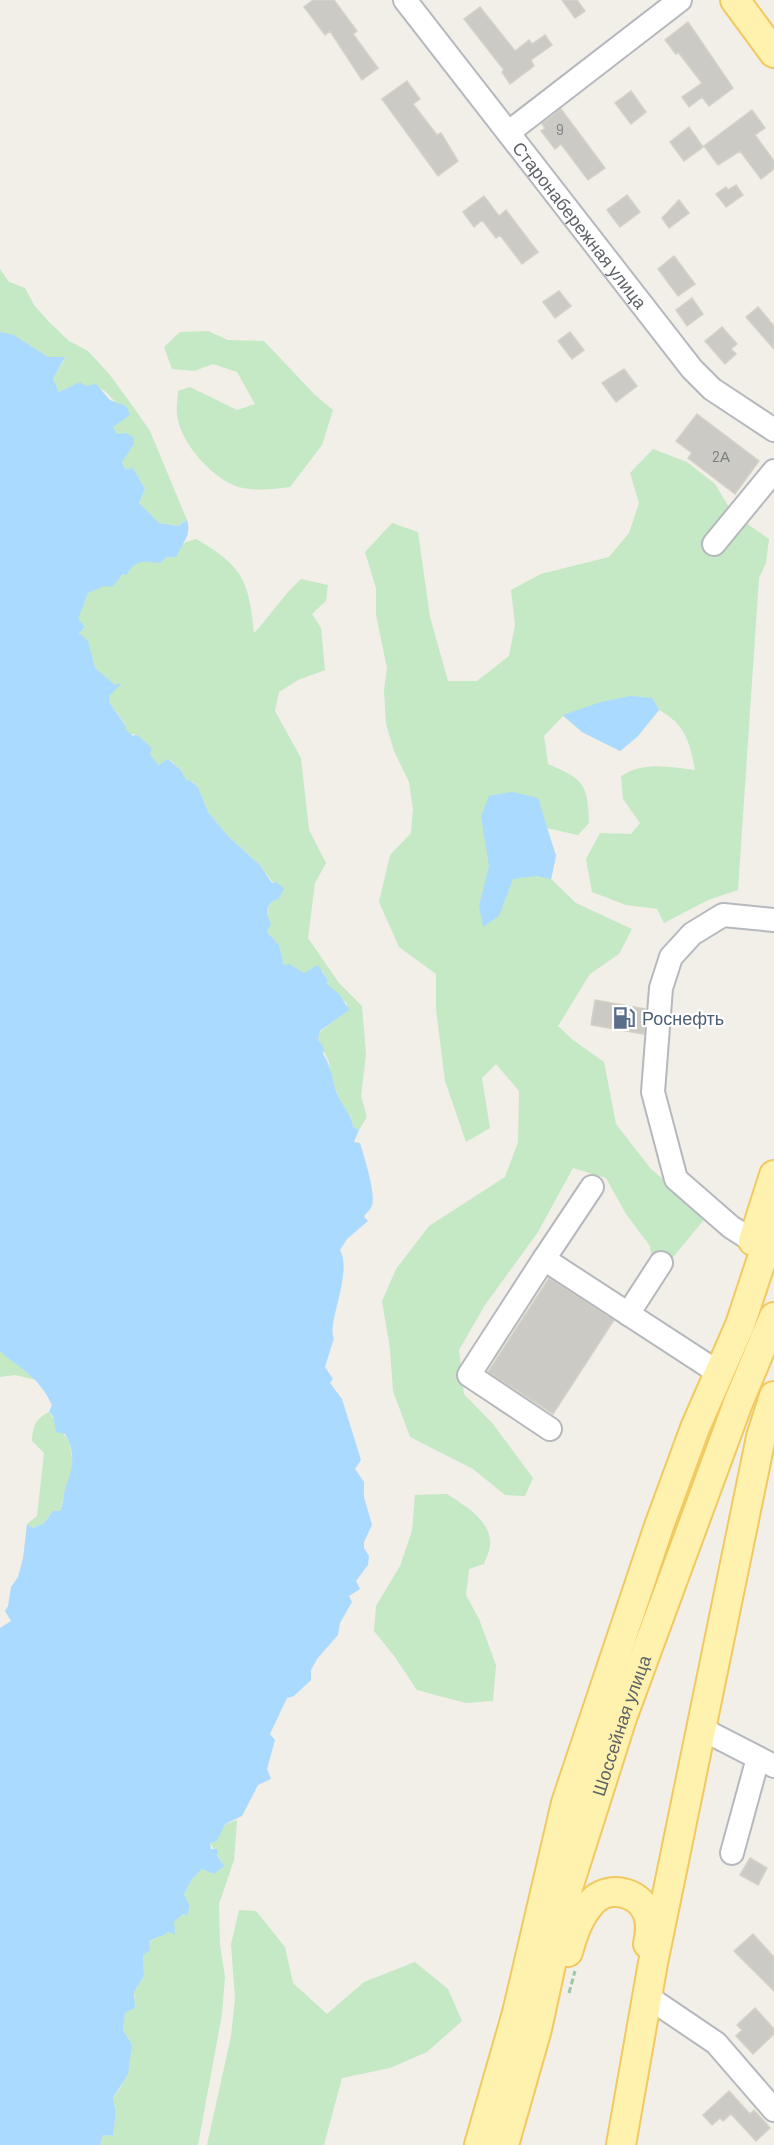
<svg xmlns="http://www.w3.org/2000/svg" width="774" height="2145" font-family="Barlow,sans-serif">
<rect width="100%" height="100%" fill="#f1efe8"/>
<path fill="#c5e8c5" d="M 0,269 L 9,282 L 25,288 L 34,305 L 49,322 L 69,341 L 88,351 L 110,375 L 134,408 L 150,431 L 187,520 L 178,526 L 159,523 L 139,503 L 145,489 L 133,468 L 125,469 L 122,462 L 133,444 L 117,434 L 113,427 L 125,417 L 126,406 C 111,403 113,396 103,390 C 88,382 74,390 59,392 L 53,379 L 65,358 L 48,357 L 20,339 L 0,332 Z
M 208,331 L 228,340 L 264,341 L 314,394 L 333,410 L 322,445 L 290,487 C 274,489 259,491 243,488 C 215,483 179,442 177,414 C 176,407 178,398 178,391 L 190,387 L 237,410 L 255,404 L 237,372 L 213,364 L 194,371 L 172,369 L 164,347 L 180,332 Z
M 653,449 L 687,462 L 715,484 L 733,514 L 769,539 L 766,563 L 759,578 L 738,890 L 708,900 L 664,923 L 657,909 L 626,905 L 592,892 L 586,859 L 600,833 L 631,834 L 640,823 L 623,799 L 621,776 C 646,761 668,767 695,770 C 690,742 685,724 659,710 L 637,737 L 620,751 L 582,732 L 563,716 L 544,736 L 548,764 C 583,779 588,783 589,823 L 578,835 L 546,828 L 556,856 L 551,879 L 576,903 L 632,929 L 619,954 L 590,974 L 558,1026 L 573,1040 L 604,1062 L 616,1124 L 651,1169 L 707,1216 L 655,1279 L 650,1246 L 626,1214 L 606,1178 L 573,1168 L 538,1232 L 485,1305 L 459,1350 L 464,1394 L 493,1424 L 533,1478 L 525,1496 L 505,1495 L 473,1469 L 410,1437 L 393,1391 L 390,1349 L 382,1301 L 396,1269 L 429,1226 L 505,1177 L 518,1142 L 519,1091 L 496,1064 L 482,1078 L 490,1128 L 466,1142 L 445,1081 L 436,1009 L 436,974 L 399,947 L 379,902 L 390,855 L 411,833 L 413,809 L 409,782 L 394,751 L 386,724 L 384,690 L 387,668 L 376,615 L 376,588 L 365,552 L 392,523 L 418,532 L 430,617 L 448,681 L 477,681 L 509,656 L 515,625 L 511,590 L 541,574 L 609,557 L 629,533 L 639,503 L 630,473 Z
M 196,539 C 243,566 249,581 254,633 C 270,616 283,595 301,579 L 328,585 L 326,601 L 312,614 L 321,628 L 325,670 L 298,680 L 279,692 L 275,711 L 301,758 L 309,830 L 326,863 L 315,883 L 308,938 L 339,983 L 362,1006 L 366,1055 L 361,1096 L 367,1117 L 359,1130 L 353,1127 L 351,1117 L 340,1101 L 331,1076 L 329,1062 L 318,1040 L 320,1032 L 344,1013 L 347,1004 L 327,984 L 327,979 L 322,970 L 304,973 L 284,965 L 279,945 L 267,932 C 272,920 261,902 279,899 L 281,893 L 260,865 L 228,836 L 208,812 L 198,787 L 192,781 L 186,781 L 181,770 L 169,759 L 159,765 L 150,755 L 152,748 L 136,734 L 129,735 L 125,730 L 126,725 L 109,702 L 110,695 L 120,684 L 115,686 L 95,668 L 89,648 L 79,632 L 85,627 L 77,619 L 88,593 L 118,579 L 135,563 L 145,560 L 160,563 L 186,542 Z
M 0,1351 L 25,1368 L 36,1380 L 15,1375 L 0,1377 Z
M 49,1412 L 69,1442 L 73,1462 L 71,1480 L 67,1484 L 60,1511 L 53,1511 L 44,1523 L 33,1528 L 27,1524 L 37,1516 L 44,1453 L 32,1441 C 33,1426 35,1419 49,1412 Z
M 447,1494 C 464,1505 492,1521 490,1545 C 490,1551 486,1558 484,1564 L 469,1569 L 466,1595 L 479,1619 L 496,1665 L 493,1701 L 466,1703 L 417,1690 L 395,1657 L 374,1631 L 376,1606 L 400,1566 L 412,1531 L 415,1495 Z
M 237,1820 L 234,1860 L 219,1904 L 220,1945 L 225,1977 L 222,2014 L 198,2145 L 100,2145 L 103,2135 L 113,2136 L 116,2112 L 113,2098 C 128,2080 138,2050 123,2030 L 125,2013 L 135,1998 L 134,1992 L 144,1976 L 143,1955 L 149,1942 L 168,1932 L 173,1922 L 183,1914 L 187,1916 L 190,1906 L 184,1894 L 192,1879 L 202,1869 L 214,1874 L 222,1862 L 210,1843 L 225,1824 Z
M 239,1910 L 256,1911 L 285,1947 L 293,1983 L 327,2014 L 364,1982 L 415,1962 L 448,1989 L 462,2021 L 427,2052 L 390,2068 L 342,2078 L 324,2145 L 207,2145 L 231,2036 L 235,1998 L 231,1944 Z"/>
<path fill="#aadaff" d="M 0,332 L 14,335 L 48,357 L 65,357 L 53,379 L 59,392 L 80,382 L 85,386 L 96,384 L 110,400 L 126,406 L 130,415 L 113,427 L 117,434 L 126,433 L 133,437 L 134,444 L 122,462 L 125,469 L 133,468 L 145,489 L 139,503 L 159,523 L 178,526 L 187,520 C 192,536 182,543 176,557 L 167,557 L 160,563 C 145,561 133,559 127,575 L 123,574 L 112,587 L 104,586 L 88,593 L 78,619 L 85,627 L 79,633 L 88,641 L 95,668 L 115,685 L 122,683 L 110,695 L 109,702 L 126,726 L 126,730 L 133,736 L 136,734 L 152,748 L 150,755 L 159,765 L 168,759 L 181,770 L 186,780 L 191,781 L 198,787 L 208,812 L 228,836 L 260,865 L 272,883 L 276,882 L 284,888 L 279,899 C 266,901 265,914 271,923 L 267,932 L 279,945 L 284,965 L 289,964 L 304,973 L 318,965 L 327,979 L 327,984 L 340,995 L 349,1010 L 320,1031 L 318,1040 L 324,1048 L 323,1054 C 332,1066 332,1084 339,1098 C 344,1108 352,1115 353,1127 L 359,1130 L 354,1142 L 360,1143 C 364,1156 376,1193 372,1205 C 371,1210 367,1211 364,1217 L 368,1221 L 347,1239 L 340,1250 C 353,1272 326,1326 334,1338 L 325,1367 L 333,1379 L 330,1383 L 342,1399 L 361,1460 L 355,1469 L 364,1482 L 364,1497 L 372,1525 L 364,1542 L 364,1548 L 369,1556 L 368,1565 L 356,1581 L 360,1589 L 349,1596 L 352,1602 L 340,1623 L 338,1635 L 317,1659 L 311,1670 L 311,1680 L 294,1696 L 287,1698 L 270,1734 L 275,1740 L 267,1769 L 271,1779 L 258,1785 L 242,1816 L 225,1824 L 217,1841 L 210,1843 L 211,1849 L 218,1849 L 217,1855 L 224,1866 L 214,1874 L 202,1869 L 192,1879 L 184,1894 L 190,1906 L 187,1916 L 183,1914 L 174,1922 L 175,1934 L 168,1932 C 162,1937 155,1937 149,1942 L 150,1950 L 143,1955 L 144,1976 L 134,1992 L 135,2008 L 125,2013 L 123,2030 L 132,2045 L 128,2074 L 113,2098 L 116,2112 L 113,2136 L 103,2135 L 100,2145 L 0,2145 L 0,1628 L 11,1621 L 5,1611 L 8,1606 L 11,1587 L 18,1577 L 23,1558 L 27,1524 L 33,1528 L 44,1523 L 53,1511 L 60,1511 C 64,1503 63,1494 66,1486 C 73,1467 76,1454 65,1434 L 56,1432 L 53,1416 L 49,1412 L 52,1405 C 39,1377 22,1370 0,1351 Z
M 631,696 L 652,698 L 659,710 L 637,737 L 620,751 L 582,732 L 563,715 L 601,702 Z
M 512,792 L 538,798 L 556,856 L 551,879 L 535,876 L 513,879 L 499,916 L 483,927 L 479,906 L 489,866 L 481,816 L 489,796 Z"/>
<path fill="#cccac5" stroke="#d6d1c6" stroke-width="1.5" d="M 313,0 L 334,0 L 357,31 L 353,34 L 378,68 L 362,80 L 330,31 L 325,35 L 304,7 Z
M 562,0 L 577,0 L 585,11 L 575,18 Z
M 480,7 L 515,51 L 529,40 L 532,44 L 545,35 L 552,45 L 531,60 L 534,66 L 510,84 L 502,72 L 504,70 L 464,19 Z
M 688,22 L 733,88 L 709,106 L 702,97 L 689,107 L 682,97 L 702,83 L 678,52 L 676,54 L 665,40 Z
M 407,81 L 420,99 L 413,104 L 437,135 L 441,133 L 458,161 L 438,176 L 382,99 Z
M 631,91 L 646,112 L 631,124 L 615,103 Z
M 561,109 L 605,168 L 588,180 L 561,144 L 555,149 L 541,131 L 545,128 L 542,124 Z
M 752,110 L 765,128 L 755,135 L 774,161 L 774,169 L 761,179 L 740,151 L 718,165 L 704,146 Z
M 689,127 L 703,147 L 684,161 L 670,142 Z
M 736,185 L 743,195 L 726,207 L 716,194 L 726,187 L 728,190 Z
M 627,195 L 640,212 L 620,227 L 607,210 Z
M 484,196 L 499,216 L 506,210 L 538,252 L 522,264 L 500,235 L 496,238 L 482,220 L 474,227 L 463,212 Z
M 679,200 L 689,213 L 669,228 L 662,218 Z
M 674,256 L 695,284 L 678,296 L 658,269 Z
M 559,291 L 571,306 L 555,318 L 543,302 Z
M 692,298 L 703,314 L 687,326 L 676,310 Z
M 758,307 L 774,326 L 774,349 L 746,317 Z
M 722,327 L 737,344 L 731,349 L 736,354 L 725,364 L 705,341 Z
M 570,332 L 584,350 L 572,359 L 558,341 Z
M 624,369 L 637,386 L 616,402 L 602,383 Z
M 697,414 L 759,461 L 735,494 L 688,458 L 692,453 L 676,441 Z
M 595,1000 L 646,1009 L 644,1034 L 591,1025 Z
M 549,1278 L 614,1320 L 553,1414 L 488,1372 Z
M 750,1858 L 767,1868 L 758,1885 L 740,1875 Z
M 753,1934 L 774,1957 L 774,1991 L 734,1951 Z
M 755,2008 L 774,2029 L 774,2034 L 753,2054 L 736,2036 L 742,2030 L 737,2025 Z
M 729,2091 L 750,2114 L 754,2110 L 770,2128 L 756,2141 L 731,2114 L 723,2121 L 720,2118 L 712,2125 L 703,2115 Z"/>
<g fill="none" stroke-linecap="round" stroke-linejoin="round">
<g stroke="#b5b8bc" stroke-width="26">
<g id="minor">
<path id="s1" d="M 405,0 L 692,369 L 712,389 L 774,430"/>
<path d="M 509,132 L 680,0"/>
<path d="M 714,544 L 774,471"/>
<path d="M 753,1241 L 731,1227 L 676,1179 L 653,1092 L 661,988 L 671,957 L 692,934 L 723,915 L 774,920"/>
<path d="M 544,1259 L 592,1187"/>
<path d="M 628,1314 L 661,1263"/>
<path d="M 550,1429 L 469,1375 L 544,1259 L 719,1373"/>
<path d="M 700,1728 L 774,1766"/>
<path d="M 732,1853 L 758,1758"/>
<path d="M 648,1997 L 716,2043 L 774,2110"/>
</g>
</g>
<g stroke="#f2c960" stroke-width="32">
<g id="major">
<path d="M 735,0 L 774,53"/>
<path d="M 753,1241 L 774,1175"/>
<path d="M 568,1952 C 573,1934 579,1916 592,1902 C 608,1885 638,1891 647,1912 C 652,1923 650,1934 648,1944"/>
<path d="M 479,2145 L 517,2013 L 566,1803 L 659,1526 L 695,1428 L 740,1325 L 774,1222"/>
<path id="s2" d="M 504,2145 L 537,2029 L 567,1891 L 622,1718 L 738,1403 L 774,1317"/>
<path d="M 621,2145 L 653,1963 L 761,1437 L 774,1396"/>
</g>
</g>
<path stroke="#9cc7a9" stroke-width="3" stroke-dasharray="6 3" stroke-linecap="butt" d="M 569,1993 L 575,1971"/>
<use href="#minor" stroke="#fff" stroke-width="22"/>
<use href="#major" stroke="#fff2af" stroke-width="28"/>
</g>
<defs>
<g id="fuel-bare" transform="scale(1.8)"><path d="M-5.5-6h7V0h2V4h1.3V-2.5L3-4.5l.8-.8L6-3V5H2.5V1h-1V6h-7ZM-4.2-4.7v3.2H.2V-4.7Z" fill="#5c6f8a" stroke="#fff" stroke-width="2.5" paint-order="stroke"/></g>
</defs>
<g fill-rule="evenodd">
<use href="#fuel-bare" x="624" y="1018"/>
</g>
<g text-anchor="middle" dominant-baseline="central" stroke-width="4.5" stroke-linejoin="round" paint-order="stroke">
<g font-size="15" fill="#7a7d7f">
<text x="560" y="129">9</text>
<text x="721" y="456">2А</text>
</g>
<g font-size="18" fill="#5f6368" stroke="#fff">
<text stroke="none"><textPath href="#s1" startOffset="285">Старонабережная улица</textPath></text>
<text stroke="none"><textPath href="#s2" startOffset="436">Шоссейная улица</textPath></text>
</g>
<g font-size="18" fill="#4e5e75" stroke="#fff" text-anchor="start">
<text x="642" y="1018">Роснефть</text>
</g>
</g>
</svg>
